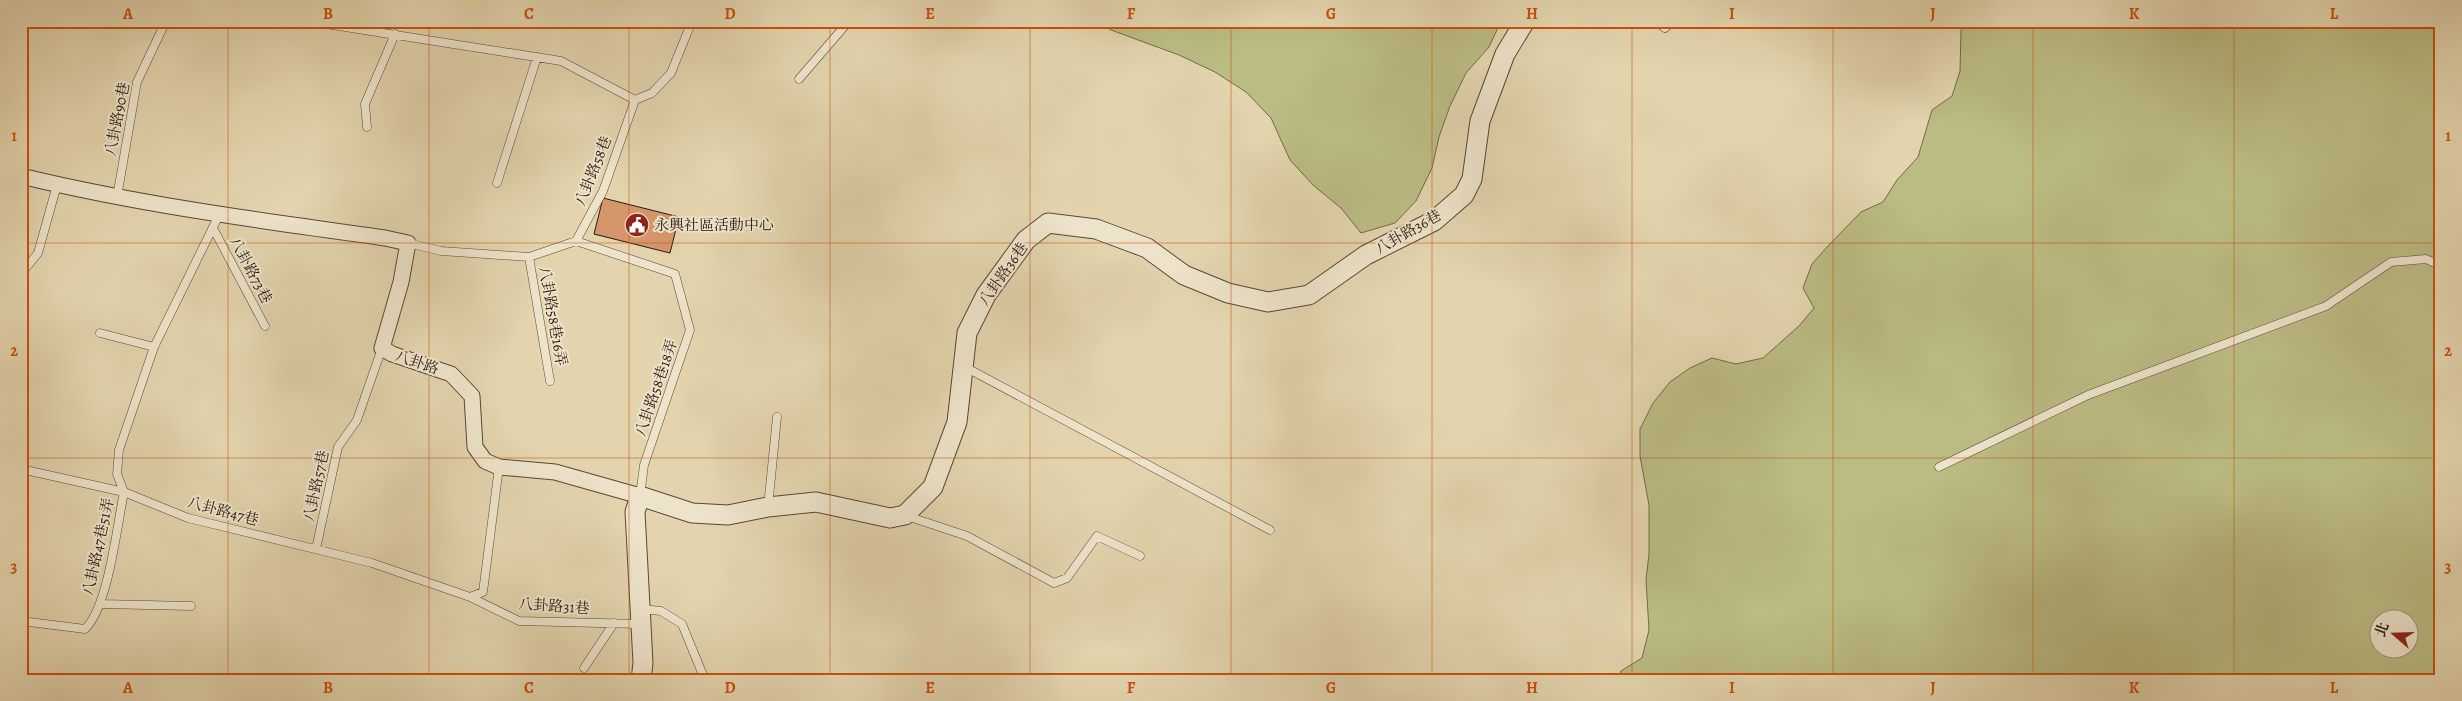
<svg xmlns="http://www.w3.org/2000/svg" width="2462" height="701" font-family="Alegreya,'Noto Serif TC',serif">
<rect width="100%" height="100%" fill="#e3d4ad"/>
<filter id="stains"><feTurbulence type="fractalNoise" baseFrequency=".004" numOctaves="4"/><feColorMatrix values="0 0 0 0 .2 0 0 0 0 .09 0 0 0 0 .02 0 0 0 .5 -.17"/></filter>
<radialGradient id="worn" r=".72"><stop offset=".6" stop-color="#630" stop-opacity="0"/><stop offset="1" stop-color="#630" stop-opacity=".3"/></radialGradient>
<path fill="#bbbb84" stroke="#726a4a" fill-rule="evenodd" d="M 1097,21 L 1501,21 L 1489,47 L 1466,73 L 1450,106 L 1439,137 L 1432,168 L 1416,201 L 1395,223 L 1361,233 L 1341,208 L 1314,186 L 1290,160 L 1271,118 L 1246,92 L 1215,72 L 1179,55 L 1111,30 Z
M 1966,21 L 2441,21 L 2441,680 L 1618,680 L 1621,671 L 1642,658 L 1649,630 L 1646,580 L 1649,554 L 1649,505 L 1640,456 L 1640,429 L 1653,403 L 1670,382 L 1690,368 L 1712,358 L 1736,364 L 1763,358 L 1799,326 L 1814,308 L 1803,288 L 1812,264 L 1828,246 L 1861,212 L 1883,202 L 1897,180 L 1918,157 L 1932,110 L 1952,96 L 1960,71 L 1961,30 ZM 2380,618 L 2410,618 L 2410,648 L 2380,648 Z"/>
<path fill="#d5966c" stroke="#291a10" d="M 603,198 L 679,217 L 670,253 L 594,234 Z"/>
<g fill="none" stroke-linecap="round" stroke-linejoin="round">
<g stroke="#584837" stroke-width="9">
<path id="service" d="M 307,21 L 561,61 L 635,100
M 1655,21 L 1665,28 L 1673,21
M 799,79 L 849,21
M 367,127 L 365,104 L 395,34
M 497,183 L 537,57
M 117,197 L 137,82 L 166,21
M 219,215 L 154,347 L 119,450 L 117,474 L 124,492 L 188,518 L 372,563 L 470,597 L 483,592 L 499,467
M 213,228 L 265,326
M 576,241 L 675,274 L 690,330 L 644,465 L 640,496
M 408,243 L 441,251 L 529,257 L 576,241 L 603,191 L 635,100 L 652,93 L 671,73 L 692,21
M 529,257 L 550,381
M 21,274 L 38,253 L 57,185
M 100,333 L 154,347
M 965,367 L 1270,530
M 1939,467 L 2088,395 L 2326,306 L 2391,262 L 2426,259 L 2441,266
M 21,469 L 124,492 C 117,526 108,608 85,629 L 21,621
M 768,507 L 777,417
M 907,516 L 967,536 L 1054,583 L 1067,578 L 1097,536 L 1140,556
M 316,549 L 338,447 L 357,420 L 382,348
M 470,597 L 519,621 L 640,624
M 101,604 L 191,606
M 641,609 L 661,611 L 682,624 L 705,680
M 584,668 L 614,623"/>
</g>
<g stroke="#584837" stroke-width="17">
<path id="minor" d="M 21,176 C 141,205 263,221 385,238 L 408,243 L 401,282 L 382,348 L 392,354 L 451,374 L 472,396 L 475,447 L 485,461 L 499,467 L 555,472 L 640,496"/>
</g>
<g stroke="#584837" stroke-width="21">
<path id="tertiary" d="M 641,680 L 643,663 L 635,512 L 640,496 L 692,513 L 728,515 L 768,507 L 816,502 L 890,518 L 905,515 L 933,487 L 957,422 L 967,333 L 986,295 L 1026,240 L 1048,223 L 1096,229 L 1147,248 L 1184,275 L 1228,293 L 1268,302 L 1309,295 L 1366,255 L 1434,221 L 1464,195 L 1472,179 L 1480,121 L 1505,54 L 1525,21"/>
</g>
<use href="#service" stroke="#ede3ca" stroke-width="8"/>
<use href="#minor" stroke="#ede3ca" stroke-width="15"/>
<use href="#tertiary" stroke="#ede3ca" stroke-width="19"/>
</g>
<path fill="none" stroke="#cb500d" stroke-width="1" stroke-opacity="0.55" d="M 228,21 L 228,680M 429,21 L 429,680M 629,21 L 629,680M 830,21 L 830,680M 1030,21 L 1030,680M 1231,21 L 1231,680M 1432,21 L 1432,680M 1632,21 L 1632,680M 1833,21 L 1833,680M 2033,21 L 2033,680M 2234,21 L 2234,680M 21,243 L 2441,243M 21,458 L 2441,458"/>
<defs>
<g id="civic-disc" transform="scale(1.25)"><circle r="9.5" fill="#8f2418" stroke="#ede3ca"/><path d="M-.6-6.5H3V-4.5H.6V-3L4-1V1h2V6H-6V1h2V-1L-.6-3ZM-1.2 2.5V6h2.4V2.5Z" fill="#fff"/></g>
</defs>
<g fill-rule="evenodd">
<use href="#civic-disc" x="637" y="225"/>
</g>
<g text-anchor="middle" dominant-baseline="central" stroke-width="4" stroke-linejoin="round" paint-order="stroke">
<g font-size="15" fill="#291a10" stroke="#ede3ca">
<text transform="translate(117 119) rotate(-79)">八卦路90巷</text>
<text transform="translate(593 171) rotate(-68)">八卦路58巷</text>
<text transform="translate(1408 232) rotate(-30)">八卦路36巷</text>
<text transform="translate(251 270) rotate(62)">八卦路73巷</text>
<text transform="translate(1003 274) rotate(-55)">八卦路36巷</text>
<text transform="translate(553 316) rotate(80)">八卦路58巷16弄</text>
<text transform="translate(417 362) rotate(19)">八卦路</text>
<text transform="translate(656 388) rotate(-71)">八卦路58巷18弄</text>
<text transform="translate(316 486) rotate(-78)">八卦路57巷</text>
<text transform="translate(223 511) rotate(15)">八卦路47巷</text>
<text transform="translate(98 547) rotate(-78)">八卦路47巷51弄</text>
<text transform="translate(554 606) rotate(4)">八卦路31巷</text>
</g>
<g font-size="15" fill="#291a10" stroke="#ede3ca" text-anchor="start">
<text x="654" y="225">永興社區活動中心</text>
</g>
</g>
<rect width="2462" height="701" fill="none" stroke="#e3d4ad" stroke-width="55"/>
<g transform="translate(2394 634) rotate(290)"><circle r="24" fill="#ede3ca" stroke="#9f9380"/>
<path d="M0-4L9 19L0 12L-9 19Z" fill="#8f2418"/>
<text y="-8" font-size="14" font-weight="bold" text-anchor="middle" fill="#291a10">北</text>
</g>
<rect x="28" y="28" width="2406" height="646" fill="none" stroke="#cb500d" stroke-width="2"/>
<g font-size="16" text-anchor="middle" font-weight="bold" fill="#cb500d">
<text x="128" y="19">A</text>
<text x="328" y="19">B</text>
<text x="529" y="19">C</text>
<text x="730" y="19">D</text>
<text x="930" y="19">E</text>
<text x="1131" y="19">F</text>
<text x="1331" y="19">G</text>
<text x="1532" y="19">H</text>
<text x="1732" y="19">I</text>
<text x="1933" y="19">J</text>
<text x="2134" y="19">K</text>
<text x="2334" y="19">L</text>
<text x="14" y="141">1</text>
<text x="2448" y="141">1</text>
<text x="14" y="356">2</text>
<text x="2448" y="356">2</text>
<text x="14" y="572">3</text>
<text x="2448" y="572">3</text>
<text x="128" y="693">A</text>
<text x="328" y="693">B</text>
<text x="529" y="693">C</text>
<text x="730" y="693">D</text>
<text x="930" y="693">E</text>
<text x="1131" y="693">F</text>
<text x="1331" y="693">G</text>
<text x="1532" y="693">H</text>
<text x="1732" y="693">I</text>
<text x="1933" y="693">J</text>
<text x="2134" y="693">K</text>
<text x="2334" y="693">L</text>
</g>
<rect width="100%" height="100%" filter="url(#stains)"/>
<rect width="100%" height="100%" fill="url(#worn)"/>
</svg>
